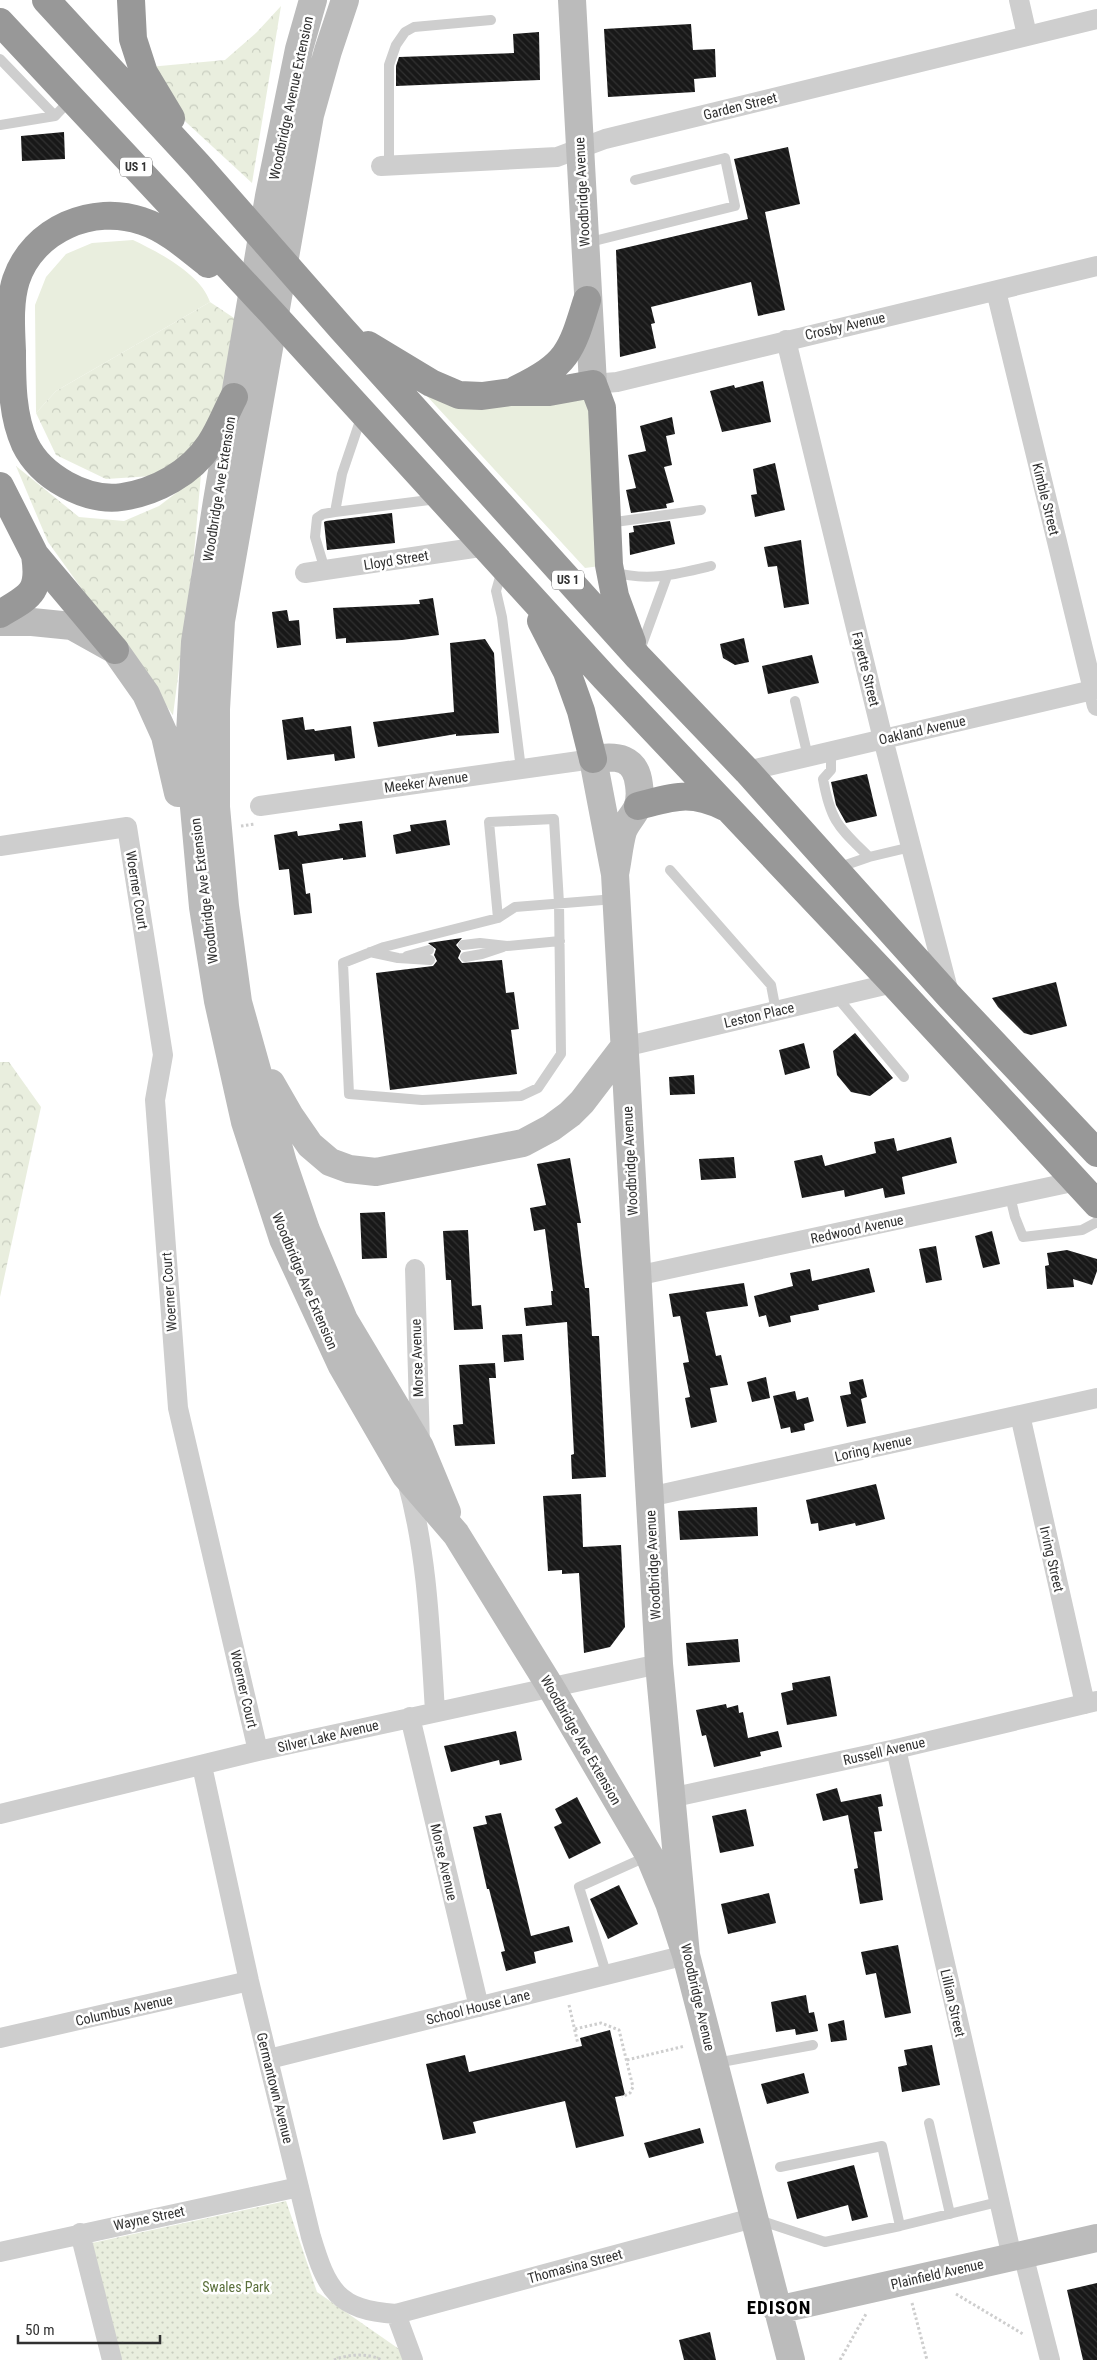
<svg xmlns="http://www.w3.org/2000/svg" width="1097" height="2360" font-family="'Roboto Condensed',sans-serif">
<defs>
<pattern id="forest-crowns" width="20" height="18" patternUnits="userSpaceOnUse" patternTransform="scale(1.25)"><rect width="20" height="18" fill="#e9eede"/><path d="M2 6a3 3 0 1 1 6 0M12 15a3 3 0 1 1 6 0" fill="none" stroke="#c8cdbf"/></pattern>
<pattern id="park-dots" width="8" height="8" patternUnits="userSpaceOnUse" patternTransform="scale(1.25)"><rect width="8" height="8" fill="#e9eede"/><path d="M2 2h.1M6 6h.1" fill="none" stroke="#c8cdbf" stroke-width="1.8" stroke-linecap="round"/></pattern>
<pattern id="building-back-hatch" width="6" height="6" patternUnits="userSpaceOnUse" patternTransform="scale(1.25)"><rect width="6" height="6" fill="#181818"/><path d="M-1 5l2 2M0 0l6 6M5-1l2 2" fill="none" stroke="#313131"/></pattern>
</defs>
<rect width="100%" height="100%" fill="#fff"/>
<path fill="#e9eede" d="M 133,240 C 158,252 201,274 210,302 L 56,391 L 36,413 L 35,305 L 46,277 L 66,254 L 92,243 Z
M 426,395 L 592,398 L 600,566 L 585,568 Z"/>
<path fill="url(#forest-crowns)" d="M 281,6 L 252,183 L 174,111 L 149,67 L 225,60 L 257,32 Z
M 210,302 L 243,324 L 226,400 L 198,450 L 152,476 L 106,479 L 56,455 L 36,413 L 56,391 Z
M 16,466 L 79,517 L 124,521 L 159,506 L 201,474 L 194,554 L 173,715 L 48,542 Z
M 0,1062 L 9,1062 L 41,1107 L 0,1297 Z"/>
<path fill="url(#park-dots)" d="M 286,2201 L 317,2292 L 399,2349 L 403,2360 L 119,2360 L 92,2243 Z"/>
<path fill="url(#building-back-hatch)" d="M 691,24 L 693,50 L 715,49 L 716,77 L 694,79 L 695,92 L 608,97 L 604,29 Z
M 539,32 L 540,80 L 396,86 L 396,66 L 399,57 L 514,53 L 513,34 Z
M 64,132 L 65,159 L 22,161 L 21,136 Z
M 788,147 L 800,204 L 765,212 L 785,310 L 758,316 L 751,282 L 651,307 L 655,323 L 651,324 L 656,348 L 620,357 L 616,250 L 748,219 L 734,159 Z
M 763,381 L 771,422 L 722,432 L 710,391 L 734,385 L 735,388 Z
M 672,417 L 675,434 L 666,436 L 672,465 L 664,467 L 674,502 L 666,504 L 667,508 L 631,513 L 626,490 L 636,488 L 628,455 L 646,451 L 640,426 Z
M 775,463 L 785,510 L 755,517 L 751,495 L 757,494 L 753,469 Z
M 392,513 L 395,543 L 327,550 L 324,522 L 326,521 Z
M 670,521 L 675,544 L 630,555 L 629,533 L 634,532 L 633,526 Z
M 801,540 L 809,604 L 784,608 L 777,566 L 768,567 L 764,547 Z
M 433,598 L 439,635 L 402,640 L 346,643 L 346,638 L 336,639 L 333,608 L 420,604 L 419,600 Z
M 287,610 L 289,621 L 299,620 L 301,645 L 277,648 L 272,612 Z
M 744,638 L 749,662 L 735,665 L 723,658 L 720,644 Z
M 485,639 L 494,653 L 499,733 L 456,736 L 456,734 L 378,747 L 373,722 L 454,712 L 450,643 Z
M 812,655 L 819,683 L 768,694 L 762,666 Z
M 303,717 L 305,730 L 314,729 L 315,731 L 351,726 L 355,758 L 335,761 L 334,754 L 287,760 L 282,720 Z
M 867,774 L 877,816 L 846,823 L 836,805 L 831,782 Z
M 446,820 L 450,845 L 396,854 L 393,835 L 411,831 L 410,825 Z
M 362,821 L 366,857 L 343,860 L 343,858 L 302,864 L 306,894 L 310,893 L 312,913 L 294,915 L 289,869 L 279,870 L 274,835 L 297,831 L 298,836 L 340,830 L 339,824 Z
M 462,938 L 456,945 L 461,951 L 458,958 L 462,963 L 502,960 L 506,993 L 514,992 L 519,1029 L 511,1030 L 517,1074 L 390,1090 L 376,973 L 433,966 L 437,961 L 434,955 L 436,949 L 428,943 Z
M 1056,982 L 1067,1026 L 1031,1035 L 1024,1033 L 998,1007 L 992,998 Z
M 855,1033 L 893,1078 L 870,1096 L 851,1092 L 837,1075 L 833,1051 Z
M 804,1043 L 810,1068 L 785,1075 L 779,1050 Z
M 694,1075 L 695,1094 L 670,1095 L 669,1077 Z
M 951,1137 L 957,1163 L 902,1177 L 905,1194 L 885,1198 L 883,1188 L 845,1197 L 844,1190 L 802,1198 L 794,1161 L 822,1155 L 825,1166 L 876,1153 L 874,1142 L 894,1138 L 897,1151 Z
M 734,1157 L 736,1178 L 701,1180 L 699,1159 Z
M 570,1158 L 581,1223 L 577,1223 L 585,1288 L 589,1288 L 592,1336 L 599,1336 L 606,1477 L 572,1479 L 571,1455 L 574,1454 L 567,1322 L 526,1326 L 524,1308 L 552,1305 L 551,1291 L 553,1291 L 545,1229 L 534,1231 L 530,1208 L 546,1205 L 537,1164 Z
M 385,1212 L 387,1258 L 362,1259 L 360,1213 Z
M 468,1230 L 472,1306 L 481,1305 L 483,1329 L 454,1330 L 451,1280 L 446,1280 L 443,1231 Z
M 992,1231 L 1000,1264 L 983,1268 L 975,1236 Z
M 936,1246 L 942,1280 L 926,1283 L 919,1249 Z
M 1067,1250 L 1097,1259 L 1097,1271 L 1092,1285 L 1073,1279 L 1074,1287 L 1047,1289 L 1045,1266 L 1049,1265 L 1047,1253 Z
M 869,1268 L 875,1292 L 818,1305 L 819,1310 L 790,1316 L 791,1322 L 769,1327 L 766,1315 L 759,1317 L 754,1296 L 793,1286 L 790,1273 L 810,1269 L 812,1281 Z
M 744,1283 L 748,1306 L 706,1312 L 716,1356 L 721,1355 L 728,1385 L 710,1388 L 717,1422 L 691,1428 L 685,1398 L 690,1397 L 683,1363 L 689,1362 L 680,1316 L 673,1317 L 669,1294 Z
M 522,1334 L 524,1360 L 504,1362 L 502,1335 Z
M 495,1363 L 496,1378 L 489,1378 L 495,1444 L 455,1446 L 453,1425 L 463,1424 L 459,1365 Z
M 766,1377 L 770,1398 L 752,1402 L 747,1382 Z
M 863,1379 L 867,1397 L 861,1399 L 866,1423 L 847,1427 L 840,1396 L 851,1394 L 849,1382 Z
M 795,1391 L 797,1400 L 808,1397 L 814,1421 L 804,1424 L 805,1430 L 791,1433 L 790,1427 L 781,1429 L 773,1396 Z
M 876,1484 L 885,1519 L 856,1526 L 855,1523 L 819,1531 L 818,1523 L 811,1524 L 806,1500 Z
M 581,1494 L 583,1547 L 621,1545 L 625,1627 L 610,1647 L 584,1653 L 579,1573 L 562,1574 L 562,1570 L 548,1571 L 543,1496 Z
M 757,1507 L 758,1536 L 680,1540 L 678,1511 Z
M 738,1639 L 740,1662 L 688,1666 L 686,1643 Z
M 830,1676 L 837,1716 L 787,1725 L 781,1693 L 793,1690 L 792,1683 Z
M 726,1704 L 727,1708 L 738,1705 L 739,1713 L 743,1712 L 748,1738 L 778,1731 L 782,1747 L 760,1752 L 761,1756 L 714,1767 L 706,1735 L 702,1736 L 696,1710 Z
M 516,1731 L 522,1760 L 500,1765 L 499,1760 L 451,1772 L 444,1746 Z
M 837,1788 L 841,1802 L 881,1794 L 883,1806 L 878,1807 L 882,1831 L 874,1832 L 883,1900 L 860,1904 L 854,1869 L 858,1868 L 848,1815 L 823,1821 L 816,1794 Z
M 577,1797 L 601,1843 L 569,1859 L 554,1827 L 562,1823 L 555,1809 Z
M 746,1809 L 754,1846 L 720,1853 L 712,1816 Z
M 501,1813 L 531,1936 L 569,1926 L 573,1942 L 534,1952 L 536,1963 L 506,1971 L 501,1952 L 505,1951 L 489,1889 L 487,1889 L 473,1827 L 487,1824 L 485,1816 Z
M 619,1885 L 638,1924 L 608,1939 L 590,1899 Z
M 769,1893 L 776,1923 L 728,1934 L 721,1904 Z
M 898,1945 L 911,2013 L 885,2018 L 876,1973 L 866,1975 L 861,1952 Z
M 806,1995 L 809,2013 L 814,2012 L 818,2031 L 796,2035 L 795,2029 L 776,2032 L 771,2002 Z
M 844,2020 L 847,2040 L 831,2042 L 828,2024 Z
M 610,2030 L 625,2095 L 615,2097 L 624,2136 L 576,2148 L 565,2101 L 473,2122 L 476,2133 L 443,2140 L 426,2064 L 465,2055 L 469,2072 L 582,2046 L 580,2038 Z
M 932,2045 L 940,2085 L 902,2092 L 898,2067 L 907,2065 L 904,2050 Z
M 804,2073 L 809,2093 L 767,2104 L 761,2084 Z
M 700,2128 L 704,2143 L 649,2158 L 644,2143 Z
M 854,2165 L 868,2217 L 852,2221 L 848,2205 L 797,2219 L 787,2182 Z
M 1097,2283 L 1097,2360 L 1083,2360 L 1067,2290 Z
M 710,2332 L 716,2360 L 684,2360 L 679,2340 Z"/>
<g fill="none" stroke-linecap="round" stroke-linejoin="round">
<path stroke="#cecece" stroke-width="3" stroke-dasharray="2.5 2.5" stroke-linecap="butt" d="M 241,826 L 255,824
M 569,2005 L 578,2044
M 575,2029 L 601,2023 L 619,2030 L 633,2087 L 630,2093 L 622,2097
M 627,2060 L 685,2046
M 956,2294 L 1023,2334
M 912,2303 L 927,2360
M 334,2360 C 348,2354 368,2353 382,2360
M 840,2360 L 866,2314"/>
<path stroke="#cecece" stroke-width="10" d="M 0,59 L 55,116
M 0,125 L 55,116 L 71,99
M 389,166 L 389,65 L 396,45 L 405,32 L 414,27 L 491,20
M 586,243 L 735,206 L 725,158 L 635,180
M 362,415 L 342,474 L 335,512 L 437,499
M 608,523 L 701,510
M 325,570 L 315,537 L 317,518 L 323,514 L 335,512
M 502,570 L 496,591 L 502,617 L 521,769
M 613,572 C 648,582 678,574 711,566
M 640,650 L 667,576
M 795,701 L 808,757
M 831,752 L 831,770 L 823,779 C 831,823 839,827 869,857 L 911,847
M 837,868 L 869,857
M 670,870 L 771,985 L 776,1011
M 498,918 L 489,822 L 554,819 L 559,903 L 561,1054 L 538,1088 L 521,1096 L 422,1100 L 349,1094 L 343,963 L 384,947 L 498,918 L 515,907 L 615,899
M 463,945 L 480,943 L 507,946 L 560,941
M 370,952 L 398,958 L 430,960
M 407,956 L 429,950
M 465,957 L 482,954 L 503,947
M 836,996 L 904,1077
M 1010,1196 L 1015,1217 L 1023,1237 L 1082,1230 L 1097,1222
M 607,1976 L 579,1887 L 648,1856
M 716,2063 L 813,2045
M 929,2123 L 950,2214
M 756,2219 L 825,2242 L 900,2226 L 882,2146 L 780,2167
M 900,2226 L 998,2202"/>
<path stroke="#cecece" stroke-width="20" d="M 1019,0 L 1027,35
M 381,166 L 557,157 L 605,139 L 1097,19
M 996,291 L 1097,706
M 786,340 L 883,739 L 949,993
M 593,384 L 617,382 L 1097,266
M 305,573 L 487,546
M 747,771 L 1097,689
M 260,806 L 593,759
M 0,846 L 127,827 L 163,1055 L 155,1100 L 178,1408 L 258,1751
M 624,1047 L 893,983
M 415,1269 L 420,1445
M 636,1276 L 1077,1181
M 1020,1415 L 1085,1704
M 407,1481 C 428,1556 430,1634 435,1711
M 649,1497 L 1097,1398
M 410,1717 L 479,2007
M 896,1749 L 1012,2257
M 202,1766 L 249,1981 L 311,2237 C 327,2290 337,2310 396,2314 L 753,2218
M 670,1798 L 896,1749 L 1097,1701
M 0,1814 L 258,1751 L 659,1664
M 0,2038 L 249,1981
M 269,2059 L 686,1955
M 80,2233 L 112,2360
M 0,2252 L 299,2187
M 1023,2254 L 1050,2360
M 396,2314 L 413,2360"/>
<path stroke="#bbb" stroke-width="28" d="M 313,0 L 299,49 L 269,196 L 217,501 L 195,642 L 189,752 L 203,907 L 218,1001 L 245,1122 L 283,1239 L 342,1366 L 405,1475 L 456,1534 L 550,1686 L 649,1855 L 669,1903 L 686,1955
M 345,0 L 328,51 L 310,115 L 221,621 L 216,709 L 216,807 L 225,906 L 238,1002 L 283,1163 L 306,1230 L 344,1320 L 420,1447 L 447,1512
M 572,0 L 593,384
M 0,622 L 32,622 L 72,626 L 115,650 L 146,694 L 165,736 L 178,793
M 615,874 C 618,860 619,845 623,831 C 626,823 633,816 637,808 C 640,801 640,792 639,785 C 636,757 617,755 593,759 L 615,874 L 659,1664 L 686,1955 L 791,2360
M 271,1083 L 290,1116 L 310,1145 L 330,1162 L 349,1169 L 376,1172 L 523,1143 L 551,1128 L 570,1114 L 582,1102 L 624,1047
M 777,2310 L 1097,2238"/>
<path stroke="#989898" stroke-width="28" d="M 46,0 L 198,165 L 342,329 L 638,657 L 747,771 L 950,997 L 1097,1153
M 131,0 L 133,39 L 144,73 L 171,118
M 0,22 L 272,313 L 605,678 L 893,983 L 1097,1204
M 208,264 C 188,248 167,229 142,221 C 93,204 33,229 16,280 C 9,302 11,328 12,351 C 12,382 12,416 25,444 C 41,477 86,502 122,497 C 156,492 191,473 210,444 C 220,429 226,412 234,397
M 368,345 L 431,383 L 459,395 L 482,396 L 511,392 L 549,392 L 593,384 L 602,408 L 609,565 L 615,596 L 632,642
M 517,389 C 568,364 571,352 587,300
M 0,486 L 35,555 L 115,650
M 0,614 C 30,596 41,593 35,555
M 541,621 L 567,672 L 581,711 L 593,759
M 638,806 C 674,797 689,790 725,807"/>
</g>
<g text-anchor="middle" dominant-baseline="central" stroke-width="5" stroke-linejoin="round" paint-order="stroke">
<g fill="#fff" stroke="#6f6f6f" stroke-width="1">
<rect x="120" y="157.5" width="32" height="19" rx="4"/>
<rect x="552" y="570.5" width="32" height="19" rx="4"/>
</g>
<g font-size="12" font-weight="bold" fill="#313131">
<text x="136" y="167">US 1</text>
<text x="568" y="580">US 1</text>
</g>
<g font-size="14" fill="#313131" stroke="#fff">
<text transform="translate(291 98) rotate(-78)">Woodbridge Avenue Extension</text>
<text transform="translate(740 106) rotate(-14)">Garden Street</text>
<text transform="translate(582 192) rotate(-93)">Woodbridge Avenue</text>
<text transform="translate(845 326) rotate(-13)">Crosby Avenue</text>
<text transform="translate(219 489) rotate(-81)">Woodbridge Ave Extension</text>
<text transform="translate(1046 499) rotate(76)">Kimble Street</text>
<text transform="translate(396 560) rotate(-9)">Lloyd Street</text>
<text transform="translate(866 669) rotate(76)">Fayette Street</text>
<text transform="translate(922 730) rotate(-13)">Oakland Avenue</text>
<text transform="translate(426 782) rotate(-8)">Meeker Avenue</text>
<text transform="translate(137 890) rotate(81)">Woerner Court</text>
<text transform="translate(204 891) rotate(-97)">Woodbridge Ave Extension</text>
<text transform="translate(759 1015) rotate(-13)">Leston Place</text>
<text transform="translate(630 1161) rotate(-93)">Woodbridge Avenue</text>
<text transform="translate(857 1229) rotate(-12)">Redwood Avenue</text>
<text transform="translate(305 1281) rotate(67)">Woodbridge Ave Extension</text>
<text transform="translate(169 1292) rotate(-94)">Woerner Court</text>
<text transform="translate(417 1358) rotate(-92)">Morse Avenue</text>
<text transform="translate(873 1448) rotate(-13)">Loring Avenue</text>
<text transform="translate(1052 1559) rotate(77)">Irving Street</text>
<text transform="translate(653 1565) rotate(-93)">Woodbridge Avenue</text>
<text transform="translate(244 1689) rotate(77)">Woerner Court</text>
<text transform="translate(328 1736) rotate(-13)">Silver Lake Avenue</text>
<text transform="translate(581 1740) rotate(60)">Woodbridge Ave Extension</text>
<text transform="translate(884 1751) rotate(-13)">Russell Avenue</text>
<text transform="translate(444 1862) rotate(77)">Morse Avenue</text>
<text transform="translate(698 1997) rotate(77)">Woodbridge Avenue</text>
<text transform="translate(953 2003) rotate(77)">Lillian Street</text>
<text transform="translate(478 2007) rotate(-14)">School House Lane</text>
<text transform="translate(124 2010) rotate(-13)">Columbus Avenue</text>
<text transform="translate(275 2088) rotate(76)">Germantown Avenue</text>
<text transform="translate(149 2218) rotate(-12)">Wayne Street</text>
<text transform="translate(575 2266) rotate(-15)">Thomasina Street</text>
<text transform="translate(937 2274) rotate(-13)">Plainfield Avenue</text>
</g>
<g font-size="14" fill="#5a6f3b" stroke="#fff">
<text x="236" y="2287">Swales Park</text>
</g>
<g font-size="19" font-weight="bold" letter-spacing="1" fill="#000" stroke="#fff">
<text x="779" y="2307">EDISON</text>
</g>
</g>
<path d="M18 2335v8h142v-8" fill="none" stroke="#313131" stroke-width="2.5"/>
<text x="25" y="2335" font-size="15" fill="#313131" stroke="#ffffff" stroke-width="4" paint-order="stroke">50 m</text>
</svg>
